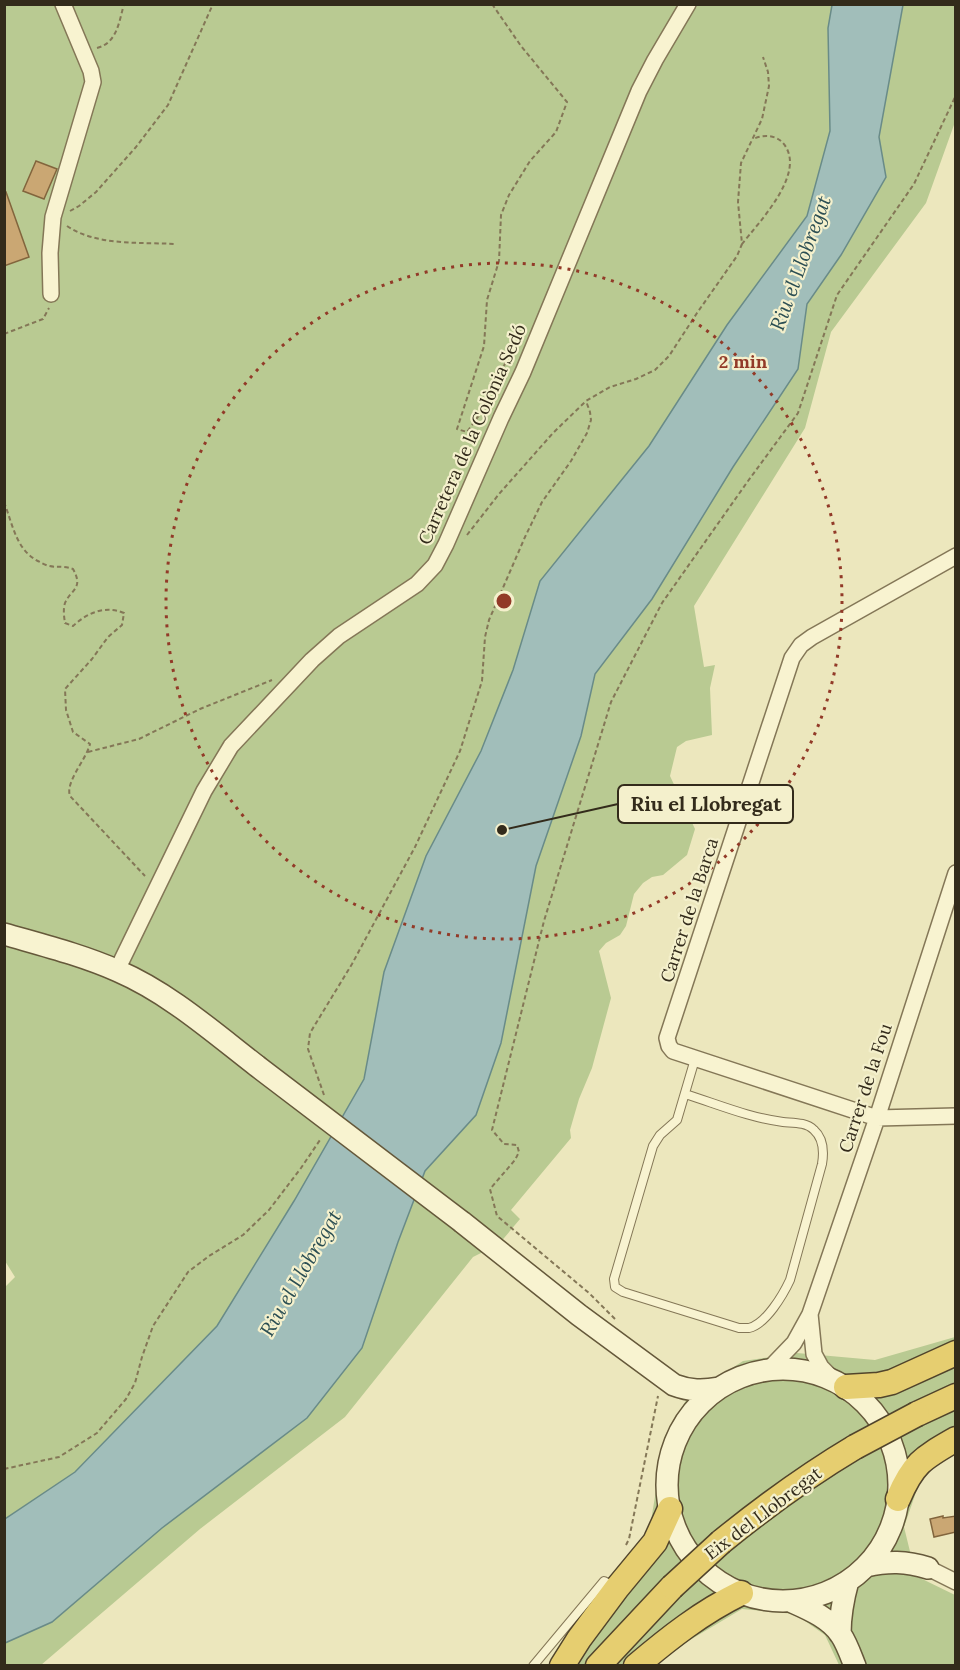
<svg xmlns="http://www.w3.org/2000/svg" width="960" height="1670" font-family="Lora,serif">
<rect width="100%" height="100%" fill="#ece7bd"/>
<path fill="#b9ca92" d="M 5,5 L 832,5 L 828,28 L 830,132 L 807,216 L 727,325 L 649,446 L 513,670 L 481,751 L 426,856 L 384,972 L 364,1079 L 294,1201 L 217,1326 L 75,1472 L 5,1519 L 4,1288 L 15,1277 L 5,1261 Z
M 903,5 L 955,5 L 955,122 L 926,203 L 831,332 L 805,428 L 694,606 L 704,667 L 715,665 L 710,688 L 712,735 L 686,741 L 677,747 L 670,776 L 695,829 L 687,855 L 663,875 L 652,877 L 643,883 L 634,894 L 626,926 L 620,935 L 606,943 L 599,951 L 611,998 L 592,1068 L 579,1099 L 570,1130 L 571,1138 L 511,1210 L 520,1219 L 499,1244 L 473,1257 L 345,1417 L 200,1529 L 41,1665 L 5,1665 L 4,1643 L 52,1622 L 162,1528 L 398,1242 L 425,1170 L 476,1115 L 501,1043 L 536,866 L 581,736 L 595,674 L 652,599 L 733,467 L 798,369 L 807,304 L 841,255 L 886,177 L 879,137 Z
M 955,1337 L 955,1454 L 923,1472 L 904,1527 L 916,1576 L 955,1595 L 955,1665 L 839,1665 L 825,1635 L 795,1614 L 742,1609 L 690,1640 L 656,1665 L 552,1666 L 648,1539 L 665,1436 L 688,1397 L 743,1361 L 797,1353 L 875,1360 Z"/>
<path fill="#a1beba" stroke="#698b88" stroke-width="1.5" d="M 832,5 L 903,5 L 879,137 L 886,177 L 841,255 L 807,304 L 798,369 L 733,467 L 652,599 L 595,674 L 581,736 L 536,866 L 501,1043 L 476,1115 L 425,1171 L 398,1242 L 362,1348 L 307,1418 L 162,1528 L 52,1622 L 5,1643 L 5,1519 L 75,1472 L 217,1326 L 294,1201 L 364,1079 L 384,972 L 426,856 L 481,751 L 513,670 L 540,581 L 649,446 L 727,325 L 807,216 L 830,131 L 828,28 Z"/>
<path fill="#caa773" stroke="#82653d" stroke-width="1.5" d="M 36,161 L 57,169 L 44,199 L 23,191 Z
M 6,192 L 29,257 L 4,266 L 4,193 Z
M 943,1516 L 943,1518 L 956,1516 L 956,1532 L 934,1537 L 930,1519 Z"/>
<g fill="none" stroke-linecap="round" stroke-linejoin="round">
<g stroke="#847757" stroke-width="10">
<path id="service" d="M 685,1094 C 717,1104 750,1118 783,1122 C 793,1123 806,1122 814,1130 C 823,1138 824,1152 822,1164 L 790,1280 C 783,1295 766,1324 749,1328 C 746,1328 742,1328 739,1328 L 623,1292 L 615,1287 L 614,1279 L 653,1146 L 660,1135 L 677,1120 L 695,1059
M 533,1666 L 604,1581 L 614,1586"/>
</g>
<g stroke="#847757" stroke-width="18">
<path id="minor" d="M 51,294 L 50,253 L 53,217 L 93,82 L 91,71 L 63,4
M 956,556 L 812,637 L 801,645 L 792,658 L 667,1038 L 669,1046 L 673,1051 L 877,1118 L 956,1116
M 117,970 L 204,791 L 231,746 L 312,660 L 339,636 L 417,584 L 435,565 L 446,544 L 501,418 L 523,372 L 639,91 L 655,60 L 688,4
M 810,1314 L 814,1354 L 821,1367 L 833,1379
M 769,1369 L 794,1343 L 810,1314 L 877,1118 L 956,873
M 928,1568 L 956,1582"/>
</g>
<g stroke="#65583a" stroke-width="24">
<path id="secondary" d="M 4,934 C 42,945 82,955 118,971 C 169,993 213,1032 257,1066
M 462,1222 L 579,1315 L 674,1385 C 690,1391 703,1391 719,1388
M667 1485a116 116 0 1 1 232 0a116 116 0 1 1-232 0Z
M 866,1566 C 888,1561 906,1561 928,1568
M 790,1601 C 808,1609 830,1618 841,1635 C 847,1644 851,1656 855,1666
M 840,1634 C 840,1615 843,1599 848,1581"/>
</g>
<g stroke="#51442b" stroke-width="27">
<path id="trunk" d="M 846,1387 L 879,1385 L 892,1382 L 956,1353
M 917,1414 L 956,1396
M 898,1499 C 913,1463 923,1458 956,1439
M 721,1542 C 764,1507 808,1475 855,1447
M 562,1666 L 579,1639 L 617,1588 L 655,1542 L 670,1509
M 598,1666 L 672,1587
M 636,1666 C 669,1638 702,1612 741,1593"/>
</g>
<path stroke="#847757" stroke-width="2" stroke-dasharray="4.5 3" stroke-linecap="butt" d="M 492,4 L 521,46 L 567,102 L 556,132 L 530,161 L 509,195 L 501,215 L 499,261 L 487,300 L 484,346 L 457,429 L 467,432 L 487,404 L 516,339 L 521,338
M 97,48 C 117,43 119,22 124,4
M 70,211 L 79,206 L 96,192 L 136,147 L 168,105 L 213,4
M 67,226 C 96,246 140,242 175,244
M 742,244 C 759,222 808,172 783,143 C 775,134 762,135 753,139
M 4,334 L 43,319 L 49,308
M 4,502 C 13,525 16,551 40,562 C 41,563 48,566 49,566 C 59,568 61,565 73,569 C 84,589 71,589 65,603 C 63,609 64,617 65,623 L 73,626 C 87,613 105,605 124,613 L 122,625 L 108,637 L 92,659 L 65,689 L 66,710 L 73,732 L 90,744 C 86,760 65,782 70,796 L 145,876
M 467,535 L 499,494 L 553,433 L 586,401 L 610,387 L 636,379 L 655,370 L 669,356 L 697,313 L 737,256 L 742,244 L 738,202 L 741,163 L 762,119 L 769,86 L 768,72 L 763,57
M 88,752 L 139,739 L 200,709 L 272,680
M 324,1095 L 308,1049 L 310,1033 L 352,964 L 415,847 L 460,751 L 482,681 L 485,637 L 489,620 L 525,537 L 542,502 L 571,461 L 587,433 L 591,420 L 590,412 L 586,401
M 615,1319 L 589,1293 L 497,1216 L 490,1189 L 515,1160 L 519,1152 L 517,1145 L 504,1144 L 492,1130 L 544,921 L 611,702 L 662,603 L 748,481 L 798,413 L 837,295 L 914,184 L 956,95
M 4,1469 L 59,1457 L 97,1433 L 126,1399 L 135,1383 L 142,1357 L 153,1326 L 188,1272 L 209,1256 L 243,1235 L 269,1210 L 301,1168 L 320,1140
M 626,1545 L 629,1539 L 658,1396"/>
<use href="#service" stroke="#f8f3d0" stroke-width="8"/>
<use href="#minor" stroke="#f8f3d0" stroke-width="15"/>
<use href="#secondary" stroke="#f8f3d0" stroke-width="21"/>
<use href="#trunk" stroke="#e6ce70" stroke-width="24"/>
<g stroke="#65583a" stroke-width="24" stroke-linecap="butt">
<path id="secondary-bridge" d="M 257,1066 L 462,1222"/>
</g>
<g stroke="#51442b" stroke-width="27" stroke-linecap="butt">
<path id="trunk-bridge" d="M 855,1447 L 917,1414
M 672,1587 L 721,1542"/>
</g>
<use href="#secondary-bridge" stroke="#f8f3d0" stroke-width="21"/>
<use href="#trunk-bridge" stroke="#e6ce70" stroke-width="24"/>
</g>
<circle fill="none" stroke="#923a28" stroke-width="3" stroke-dasharray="3 6" cx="504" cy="601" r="338"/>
<g text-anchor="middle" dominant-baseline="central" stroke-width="4.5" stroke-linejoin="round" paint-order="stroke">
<g font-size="18" fill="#332b1b" stroke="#f4f0cc">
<text transform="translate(472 434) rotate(-66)">Carretera de la Colònia Sedó</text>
<text transform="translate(689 910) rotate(-72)">Carrer de la Barca</text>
<text transform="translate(865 1088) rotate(-72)">Carrer de la Fou</text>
<text transform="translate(763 1513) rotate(-37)">Eix del Llobregat</text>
</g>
<g font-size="20" font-style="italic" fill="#2b4e53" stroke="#f4f0cc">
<text transform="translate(800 263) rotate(-70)">Riu el Llobregat</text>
<text transform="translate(300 1273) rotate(-60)">Riu el Llobregat</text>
</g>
</g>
<circle cx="504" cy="601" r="9" fill="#923a28" stroke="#f4f0cc" stroke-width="3"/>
<g font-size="18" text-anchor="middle" font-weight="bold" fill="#923a28" stroke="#f4f0cc" stroke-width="4.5" stroke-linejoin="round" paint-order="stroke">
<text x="743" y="368">2 min</text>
</g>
<path fill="none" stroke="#332b1b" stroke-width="2" d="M502 830L618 804"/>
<circle fill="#332b1b" stroke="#f4f0cc" stroke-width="2" cx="502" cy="830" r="6"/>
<rect fill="#f4f0cc" stroke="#332b1b" stroke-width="2" x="618" y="785" width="175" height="38" rx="6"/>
<g font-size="20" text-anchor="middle" font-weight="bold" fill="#332b1b">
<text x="706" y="811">Riu el Llobregat</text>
</g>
<rect width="960" height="1670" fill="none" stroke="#332b1b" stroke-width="12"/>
</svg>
